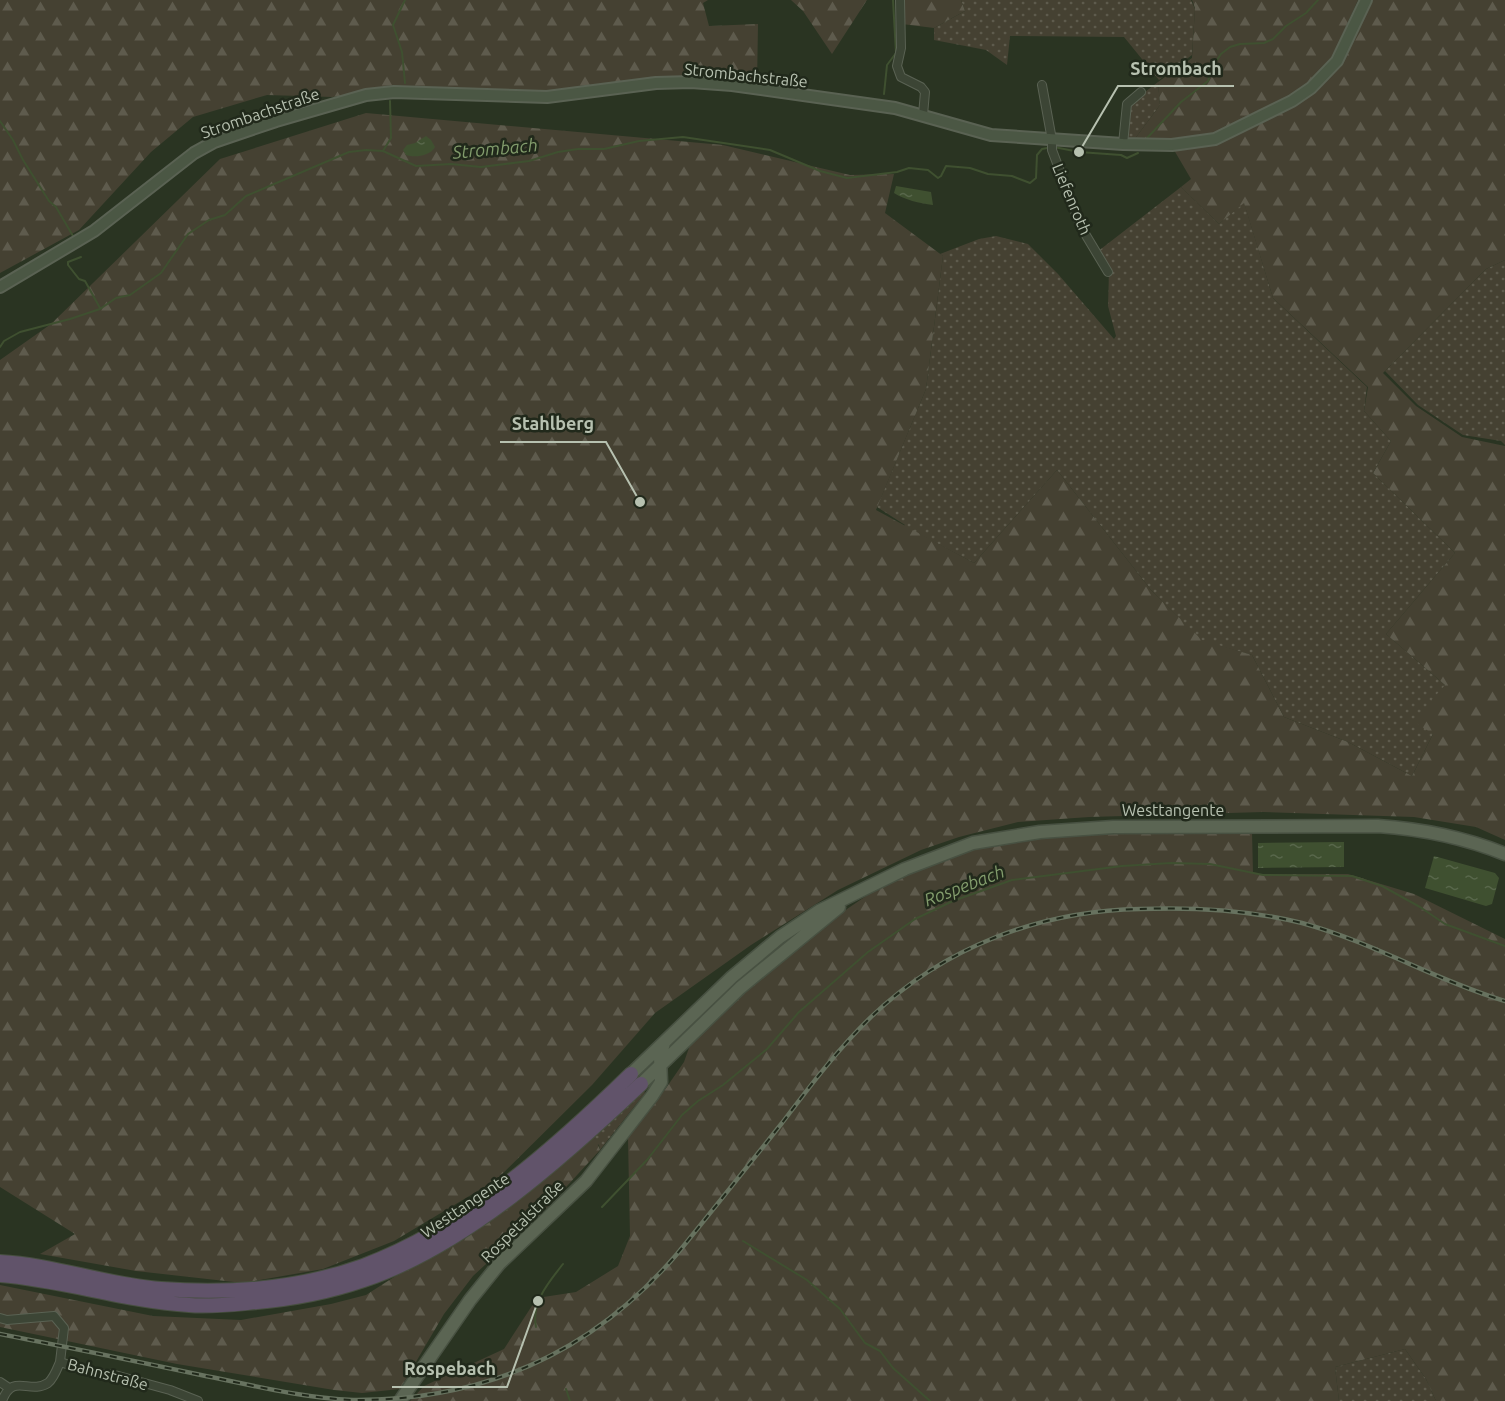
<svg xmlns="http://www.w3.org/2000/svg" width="1505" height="1401" font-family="Ubuntu,sans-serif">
<defs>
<pattern id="grass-dots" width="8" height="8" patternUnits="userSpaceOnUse" patternTransform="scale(1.5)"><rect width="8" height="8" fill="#454132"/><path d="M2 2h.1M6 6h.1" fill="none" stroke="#5e5b4d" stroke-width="1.8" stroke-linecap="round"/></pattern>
<pattern id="forest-firs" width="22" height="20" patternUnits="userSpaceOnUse" patternTransform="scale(1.5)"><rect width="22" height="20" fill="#454132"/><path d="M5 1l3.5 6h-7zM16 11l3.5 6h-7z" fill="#5e5b4d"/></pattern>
<pattern id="water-ripples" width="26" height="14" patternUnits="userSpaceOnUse" patternTransform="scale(1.5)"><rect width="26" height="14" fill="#3f5030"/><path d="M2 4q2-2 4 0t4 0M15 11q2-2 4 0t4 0" fill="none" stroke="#58674b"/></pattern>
</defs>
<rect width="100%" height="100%" fill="#2a3422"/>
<path fill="url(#grass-dots)" d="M 961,0 L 1191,0 L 1195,9 L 1192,55 L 1159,80 L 1124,37 L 1010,36 L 1007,65 L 986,50 L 934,40 L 934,28 L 965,11 Z
M 1158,82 L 1160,105 L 1134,140 L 1124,139 L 1128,105 Z
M 1181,187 L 1219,224 L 1244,202 L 1273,298 L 1367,387 L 1364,411 L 1391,441 L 1373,473 L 1455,553 L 1386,634 L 1445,685 L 1433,734 L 1412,776 L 1348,742 L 1284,717 L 1252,655 L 1202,641 L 1151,590 L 1057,470 L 974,563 L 904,526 L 905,525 L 877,507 L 926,389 L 943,256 L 940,254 L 979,239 L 996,236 L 1028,244 L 1058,274 L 1114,339 L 1116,336 L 1108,306 L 1109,272 L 1097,252 Z
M 1505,260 L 1505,445 L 1501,441 L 1463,435 L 1418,405 L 1385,371 L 1486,269 Z
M 643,1089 L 645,1093 L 600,1150 L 599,1145 L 589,1139 Z
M 1405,1349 L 1426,1379 L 1436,1401 L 1339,1401 L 1335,1367 Z"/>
<path fill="url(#forest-firs)" d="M 0,0 L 708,0 L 703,3 L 709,26 L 758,24 L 757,84 L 500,93 L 396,88 L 333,97 L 267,95 L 193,117 L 151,152 L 79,230 L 0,273 Z
M 791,0 L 867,0 L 832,54 L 803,11 Z
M 901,0 L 961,0 L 965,11 L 934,28 L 902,24 Z
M 1192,0 L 1358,0 L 1331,60 L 1311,85 L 1259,114 L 1217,133 L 1166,140 L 1134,140 L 1160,105 L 1158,82 L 1192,58 L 1195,8 Z
M 1370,0 L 1505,0 L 1505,260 L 1486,269 L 1383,373 L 1416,406 L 1462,437 L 1505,446 L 1505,840 L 1476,827 L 1414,817 L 1263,812 L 1089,817 L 1018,822 L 959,837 L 921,850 L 838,890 L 751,945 L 655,1013 L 592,1085 L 496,1180 L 394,1241 L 323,1269 L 243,1283 L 136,1271 L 40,1254 L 75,1234 L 0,1187 L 0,360 L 51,324 L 220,159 L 366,113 L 723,145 L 850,175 L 894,174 L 885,213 L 943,256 L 926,389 L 876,510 L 974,563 L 1057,470 L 1151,590 L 1202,640 L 1252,655 L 1284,717 L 1348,742 L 1412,776 L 1433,734 L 1413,721 L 1445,685 L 1386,634 L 1455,553 L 1373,473 L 1391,441 L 1364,411 L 1368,387 L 1273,298 L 1244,203 L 1219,224 L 1181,187 L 1191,179 L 1174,150 L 1215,144 L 1316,91 L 1340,62 Z
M 1252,832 L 1253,874 L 1348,874 L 1414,894 L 1505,939 L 1505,1401 L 1436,1401 L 1426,1379 L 1405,1349 L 1335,1367 L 1339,1401 L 410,1401 L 424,1386 L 504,1349 L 537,1298 L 576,1292 L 618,1266 L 630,1236 L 628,1138 L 664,1091 L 684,1062 L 690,1045 L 742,993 L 828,922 L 869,894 L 895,880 L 933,863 L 970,851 L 1013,841 L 1057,835 Z
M 589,1139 L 597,1142 L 600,1150 L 545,1210 L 473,1276 L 444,1314 L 400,1389 L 362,1393 L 334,1390 L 177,1364 L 0,1327 L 0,1285 L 153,1316 L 241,1320 L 331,1304 L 366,1295 L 419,1261 Z"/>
<path fill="url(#water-ripples)" d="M 426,136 L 431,140 L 435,147 C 430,156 415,158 406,155 L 403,150 L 407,145 L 415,143 Z
M 896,186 L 931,192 L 933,205 C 919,203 905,200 894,193 Z
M 1344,842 L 1344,867 L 1258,868 L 1258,843 Z
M 1434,856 L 1495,873 L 1499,878 L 1492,904 L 1486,906 L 1425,888 Z"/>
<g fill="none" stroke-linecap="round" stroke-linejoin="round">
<path stroke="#3f5030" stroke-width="2" d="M 405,83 L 402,52 L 393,25 L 405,0
M 884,94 L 887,65 L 896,53 L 893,0
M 0,121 L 13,140 L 23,160 L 49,201 L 56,207 L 73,236
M 1147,138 L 1181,102 L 1208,81 L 1213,66 L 1221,54 L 1230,47 L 1240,44 L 1264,43 L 1273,39 L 1286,26 L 1306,13 L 1318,0
M 1054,147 L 1079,152 L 1121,155 L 1127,158 L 1138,153
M 383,151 L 391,138 L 390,101
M 81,257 L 68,262 L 68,265 L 79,279 L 85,281 L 100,308
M 0,347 L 4,341 L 20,332 L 70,319 L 100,309 L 116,298 L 130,295 L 161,273 L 188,234 L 209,220 L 225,215 L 246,196 L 349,152 L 366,150 L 383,151 L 416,166 L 451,164 L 481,167 L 529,161 L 558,152 L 578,149 L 604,149 L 639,141 L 683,137 L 770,150 L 820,171 L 847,178 L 897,172 L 909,168 L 928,170 L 938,178 L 941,176 L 946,166 L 970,168 L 988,174 L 1012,176 L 1030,183 L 1036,178 L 1037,155 L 1042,149 L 1047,148
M 602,1207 L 647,1160 L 682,1115 L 698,1101 L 723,1085 L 767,1049 L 799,1012 L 868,952 L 915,919 L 953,901 L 1012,880 L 1122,866 L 1171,863 L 1210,864 L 1263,875 L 1352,876 L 1382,886 L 1420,907 L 1445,924 L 1505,946
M 743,1241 L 807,1280 L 840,1309 L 865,1343 L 880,1351 L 893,1368 L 930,1401
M 536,1327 C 531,1302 549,1282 563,1264
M 566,1389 L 570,1401"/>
<g stroke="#5a6253" stroke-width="10">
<path id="street" d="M 900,0 L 901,48 L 897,66 L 901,77 L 921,87 L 925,92 L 923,115
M 1042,85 L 1052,140 L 1052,150 L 1081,227 L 1108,272
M 1123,144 L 1127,104 L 1141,92
M 0,1318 L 7,1320 L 54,1316 L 64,1328 L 60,1362
M 0,1382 L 9,1388
M 2,1401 C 13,1372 29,1395 48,1383 C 54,1378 57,1369 60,1362 L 98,1374 L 111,1374 L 170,1390 L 198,1401"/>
</g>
<g stroke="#5a6253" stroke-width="14">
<path id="secondary" d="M 0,287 L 94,231 L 194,153 L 214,142 L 276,121 L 366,95 L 394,92 L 547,97 L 656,83 L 691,82 L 732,85 L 895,108 L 991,135 L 1123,144 L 1172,145 L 1215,139 L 1292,101 L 1311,88 L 1337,61 L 1366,0"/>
</g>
<g stroke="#485142" stroke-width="15">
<path id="primary" d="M 631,1074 L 732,977 L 780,937 L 819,911 L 905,869 L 973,843 L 1040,832 L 1113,827 L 1378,826 C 1422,829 1463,837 1505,854
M 641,1084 L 740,988 L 839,907
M 400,1401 L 470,1300 L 499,1264 L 586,1181 L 652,1096 L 661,1082 L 660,1057 L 664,1043"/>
</g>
<g stroke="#474f40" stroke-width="16">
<path id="highway" d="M 0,1262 C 54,1265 107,1285 161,1289 C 229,1294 299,1289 363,1266 C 467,1227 553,1150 631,1074
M 0,1275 C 64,1280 125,1301 189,1305 C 211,1307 235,1304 257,1302 C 293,1299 329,1292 364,1280 C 465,1246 564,1157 641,1084"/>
</g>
<use href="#street" stroke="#3c4535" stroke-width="8"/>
<use href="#secondary" stroke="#4b5744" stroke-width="10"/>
<use href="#primary" stroke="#5b6553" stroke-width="12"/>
<use href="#highway" stroke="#61536a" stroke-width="14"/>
<g stroke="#67725f" stroke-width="4.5">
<path id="rail" d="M 0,1334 C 67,1347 134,1361 201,1375 C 251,1385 302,1398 353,1400 C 484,1401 593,1352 677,1254 C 712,1211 747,1167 782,1123 C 810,1086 838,1049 871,1017 C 944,947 1039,911 1140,909 C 1194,907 1249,910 1302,923 C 1372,942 1435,980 1505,1001"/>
</g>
<use href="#rail" stroke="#21291b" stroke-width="2" stroke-dasharray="7" stroke-linecap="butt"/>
</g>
<g text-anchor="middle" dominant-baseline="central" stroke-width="5" stroke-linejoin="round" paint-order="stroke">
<g font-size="16" fill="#b7c1b0" stroke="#21291b">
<text transform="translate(746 75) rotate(6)">Strombachstraße</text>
<text transform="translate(260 113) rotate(-19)">Strombachstraße</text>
<text transform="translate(1072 199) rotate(67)">Liefenroth</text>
<text x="1173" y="810">Westtangente</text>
<text transform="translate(465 1205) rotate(-34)">Westtangente</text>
<text transform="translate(522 1221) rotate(-45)">Rospetalstraße</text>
<text transform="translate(108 1374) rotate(15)">Bahnstraße</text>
</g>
<g font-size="18" font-style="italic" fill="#829c6c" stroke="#21291b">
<text transform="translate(495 148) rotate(-5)">Strombach</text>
<text transform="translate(964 885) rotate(-21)">Rospebach</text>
</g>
</g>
<path fill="none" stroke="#b7c1b0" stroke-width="2" d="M1079 152L1118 86H1234M640 502L606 442H500M538 1301L507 1387H392"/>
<g fill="#b7c1b0" stroke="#21291b" stroke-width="2">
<circle cx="1079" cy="152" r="6"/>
<circle cx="640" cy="502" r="6"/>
<circle cx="538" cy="1301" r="6"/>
</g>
<g font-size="18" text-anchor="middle" font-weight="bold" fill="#b7c1b0" stroke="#21291b" stroke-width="5" stroke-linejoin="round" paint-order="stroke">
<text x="1176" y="75">Strombach</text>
<text x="553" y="430">Stahlberg</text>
<text x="450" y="1375">Rospebach</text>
</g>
</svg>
